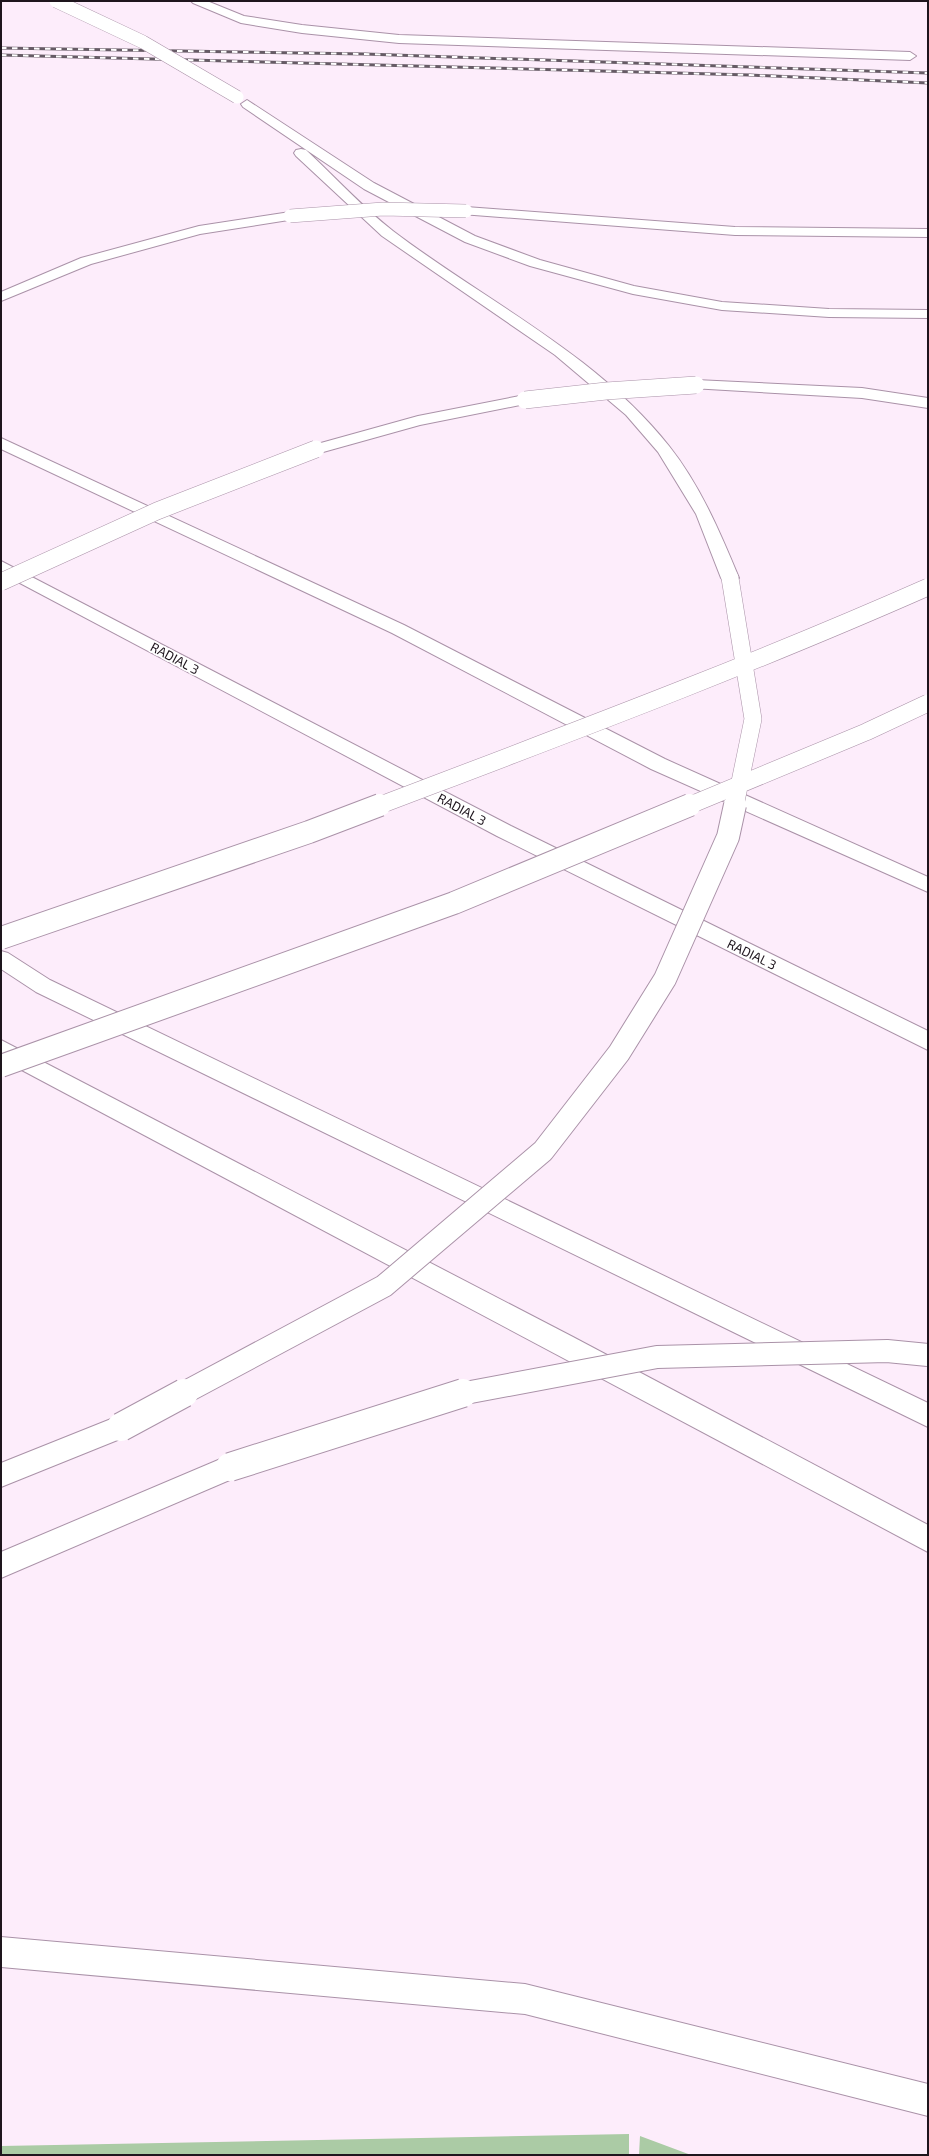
<svg xmlns="http://www.w3.org/2000/svg" width="929" height="2156" font-family="'Exo 2',sans-serif">
<rect width="100%" height="100%" fill="#fdedfb"/>
<path fill="#abcba5" d="M 629,2134 L 629,2155 L 1,2155 L 1,2146 Z
M 640,2136 L 691,2155 L 639,2155 Z"/>
<g fill="none" stroke-linecap="round" stroke-linejoin="round">
<g stroke="#aa92a8" stroke-width="2">
<path id="lane" d="M 191,1 L 207,1 L 244,16 L 302,25 L 399,35 L 910,52 L 916,56 L 910,60 L 399,43 L 302,33 L 241,23 L 193,3 Z"/>
</g>
<g stroke="#aa92a8" stroke-width="2">
<path id="primary" d="M 1,1040 L 573,1337 L 928,1525 L 928,1552 L 1,1059 Z"/>
</g>
<g stroke="#aa92a8" stroke-width="2">
<path id="highway" d="M 247,100 L 374,183 L 475,236 L 540,260 L 634,286 L 722,302 L 829,309 L 928,310 L 928,318 L 829,317 L 722,310 L 633,294 L 530,266 L 465,242 L 364,189 L 243,107 L 241,104 Z
M 301,149 L 306,150 C 334,176 362,207 393,231 C 485,301 595,353 669,446 C 700,485 720,532 739,578 L 736,582 L 730,583 L 724,582 L 721,578 L 696,514 L 658,452 L 626,415 L 555,355 L 382,236 L 296,156 L 294,153 L 296,150 Z
M 466,207 L 735,227 L 928,229 L 928,237 L 735,235 L 461,214 L 459,211 Z
M 290,212 L 297,216 L 295,219 L 200,234 L 91,264 L 1,301 L 1,292 L 81,258 L 199,226 Z
M 696,380 L 862,388 L 928,398 L 928,408 L 862,398 L 691,388 L 688,385 L 691,382 Z
M 525,395 L 530,397 L 533,400 L 530,403 L 420,425 L 316,454 L 310,452 L 308,449 L 310,446 L 418,416 Z
M 1,438 L 404,625 L 665,759 L 928,877 L 928,892 L 651,769 L 392,633 L 1,449 Z
M 1,561 L 511,826 L 928,1031 L 928,1050 L 497,836 L 1,573 Z
M 1,951 L 8,953 L 50,980 L 928,1403 L 928,1427 L 36,992 L 1,969 Z
M 121,1415 L 130,1419 L 134,1427 L 130,1435 L 1,1487 L 1,1463 Z
M 230,1455 L 239,1458 L 243,1467 L 239,1476 L 1,1578 L 1,1552 Z
M 1,1937 L 525,1984 L 928,2084 L 928,2116 L 525,2014 L 1,1967 Z"/>
</g>
<use href="#lane" fill="#fff" fill-rule="evenodd"/>
<use href="#primary" fill="#fff" fill-rule="evenodd"/>
<use href="#highway" fill="#fff" fill-rule="evenodd"/>
<g stroke="#665b65" stroke-width="3">
<path id="rail" d="M 1,48 L 365,54 L 928,73
M 1,55 L 750,75 L 928,83"/>
</g>
<use href="#rail" stroke="#fff" stroke-width="2" stroke-dasharray="5.5" stroke-linecap="butt"/>
<g stroke="#aa92a8" stroke-width="14" stroke-linecap="butt">
<path id="highway-bridge-far3" d="M 56,1 L 143,42 L 237,97
M 290,216 L 383,209 L 466,211"/>
</g>
<g stroke="#aa92a8" stroke-width="18" stroke-linecap="butt">
<path id="highway-bridge-far2" d="M 525,400 L 606,391 L 696,385
M 730,578 L 753,719 L 735,806
M 1,582 L 157,511 L 316,449
M 378,806 C 562,736 747,667 928,587
M 688,806 L 866,732 L 928,703"/>
</g>
<g stroke="#aa92a8" stroke-width="24" stroke-linecap="butt">
<path id="highway-bridge-far1" d="M 1,938 L 309,832 L 380,805
M 1,1066 L 454,903 L 690,805
M 182,1394 L 384,1286 L 543,1151 L 619,1053 L 665,979 L 728,837 L 735,805
M 460,1394 L 657,1357 L 887,1351 L 928,1355"/>
</g>
<g stroke="#aa92a8" stroke-width="30" stroke-linecap="butt">
<path id="highway-bridge" d="M 121,1427 L 184,1393
M 230,1467 L 463,1393"/>
</g>
<use href="#highway-bridge-far3" stroke="#fff" stroke-width="13"/>
<use href="#highway-bridge-far2" stroke="#fff" stroke-width="17"/>
<use href="#highway-bridge-far1" stroke="#fff" stroke-width="22"/>
<use href="#highway-bridge" stroke="#fff" stroke-width="28"/>
</g>
<g text-anchor="middle" dominant-baseline="central" stroke-width="3.5" stroke-linejoin="round" paint-order="stroke">
<g font-size="13" fill="#1e151d" stroke="#fff">
<text transform="translate(175 658) rotate(28)">RADIAL 3</text>
<text transform="translate(462 809) rotate(28)">RADIAL 3</text>
<text transform="translate(752 954) rotate(26)">RADIAL 3</text>
</g>
</g>
<rect width="929" height="2156" fill="none" stroke="#1e151d" stroke-width="4"/>
</svg>
